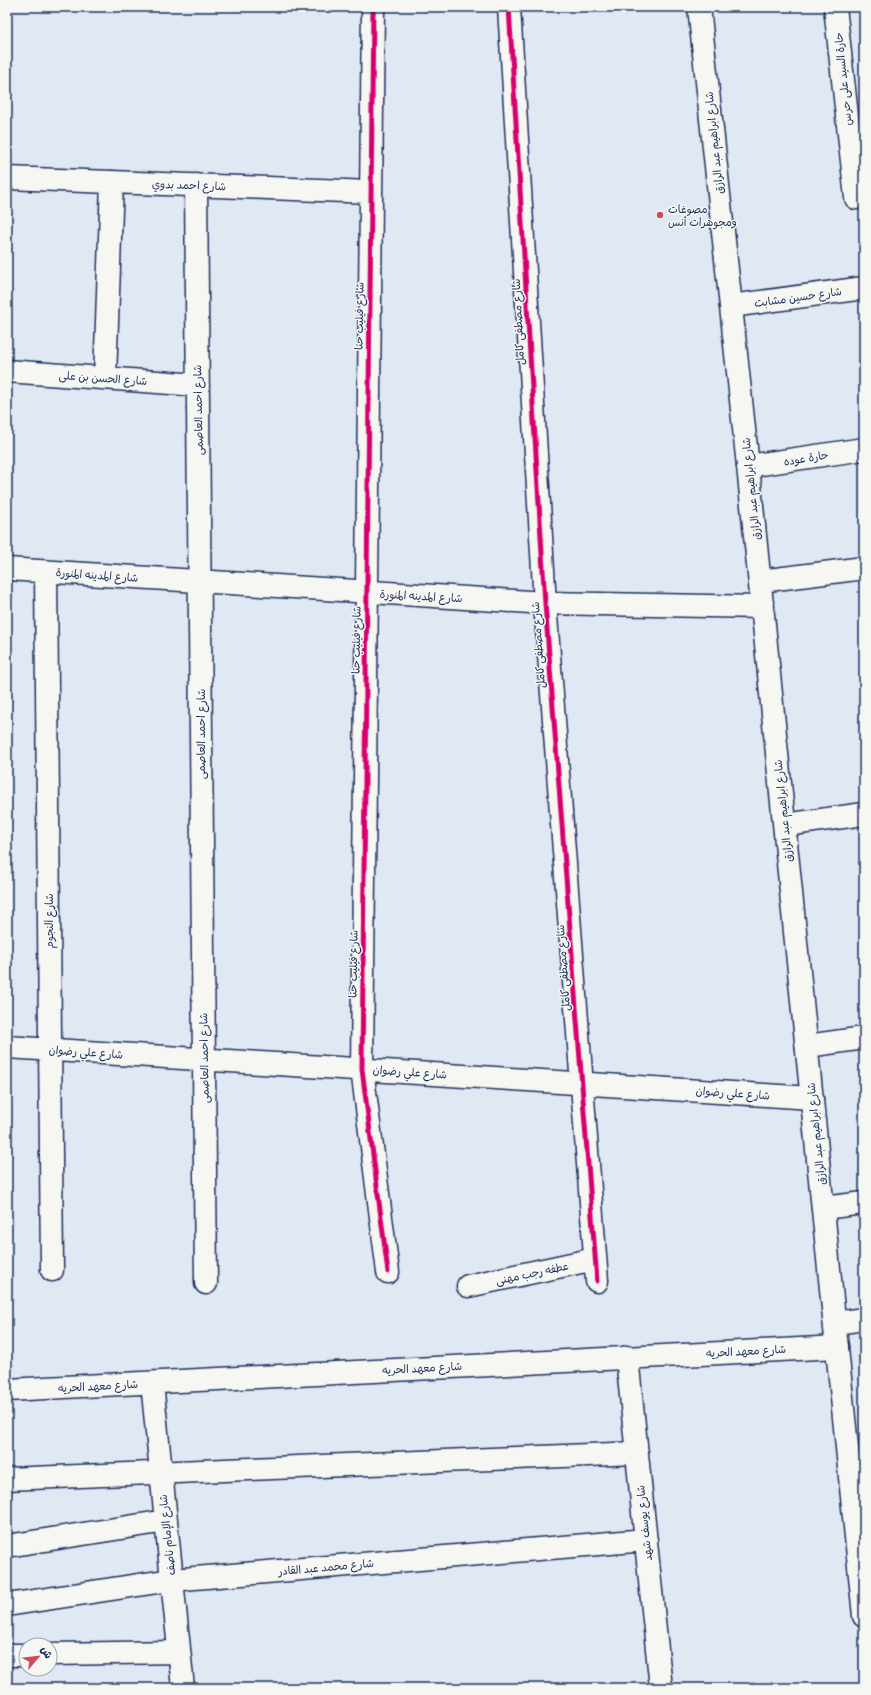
<svg xmlns="http://www.w3.org/2000/svg" width="871" height="1695" font-family="Delius,'Playpen Sans Arabic',sans-serif">
<rect width="100%" height="100%" fill="#e0e8f3"/>
<filter id="ink" filterUnits="userSpaceOnUse"><feTurbulence type="fractalNoise" baseFrequency=".025" numOctaves="2"/><feDisplacementMap in="SourceGraphic" scale="8" xChannelSelector="R" yChannelSelector="G"/><feConvolveMatrix kernelMatrix="1 2 1 2 8 2 1 2 1" color-interpolation-filters="sRGB"/></filter>
<g filter="url(#ink)">
<g fill="none" stroke-linecap="round" stroke-linejoin="round">
<g stroke="#1b2f5e" stroke-width="25">
<path id="minor" d="M 373,7 L 362,1069 L 388,1272
M 509,7 L 545,603 L 597,1281
M 835,7 L 856,198
M 7,178 L 371,192
M 196,185 L 206,1283
M 731,306 L 864,288
M 7,371 L 198,385
M 105,378 L 112,182
M 748,466 L 864,449
M 7,569 L 545,603 L 763,607
M 46,572 L 52,1270
M 760,581 L 864,568
M 785,825 L 864,814
M 807,1046 L 864,1038
M 7,1047 L 812,1098
M 823,1208 L 864,1203
M 468,1286 L 595,1259
M 835,1323 L 864,1319
M 627,1357 L 661,1688
M 152,1383 L 183,1688
M 7,1390 L 837,1347
M 7,1479 L 637,1453
M 7,1546 L 166,1521
M 7,1605 L 171,1580 L 646,1540
M 50,1654 L 179,1652
M 7,1655 L 26,1655"/>
</g>
<g stroke="#1b2f5e" stroke-width="25">
<path id="secondary" d="M 699,7 L 748,466 L 864,1616"/>
</g>
<use href="#minor" stroke="#f6f6f2" stroke-width="22"/>
<use href="#secondary" stroke="#f6f6f2" stroke-width="22"/>
<g stroke="#f6f6f2" stroke-width="8">
<path id="cycleway" d="M 373,7 L 362,1069 L 388,1272
M 509,7 L 545,603 L 597,1281"/>
</g>
<use href="#cycleway" stroke="#d6006c" stroke-width="5"/>
</g>
</g>
<circle fill="#d1495b" stroke="#f6f6f2" stroke-width="1.5" cx="660" cy="215" r="4"/>
<g text-anchor="middle" dominant-baseline="central" stroke-width="3" stroke-linejoin="round" paint-order="stroke">
<g font-size="11" fill="#1b2f5e" stroke="#f6f6f2">
<text transform="translate(843 79) rotate(-96)">حارة السيد على حرس</text>
<text transform="translate(714 143) rotate(-96)">شارع ابراهيم عبد الرازق</text>
<text transform="translate(189 185) rotate(2)">شارع احمد بدوي</text>
<text transform="translate(798 297) rotate(-8)">شارع حسين مشابت</text>
<text transform="translate(359 316) rotate(-89)">شارع فيليب حنا</text>
<text transform="translate(518 322) rotate(-93)">شارع مصطفى كامل</text>
<text transform="translate(103 378) rotate(4)">شارع الحسن بن على</text>
<text transform="translate(198 410) rotate(-91)">شارع احمد العاصمى</text>
<text transform="translate(806 458) rotate(-9)">حارة عوده</text>
<text transform="translate(751 489) rotate(-96)">شارع ابراهيم عبد الرازق</text>
<text transform="translate(97 575) rotate(4)">شارع المدينه المنورة</text>
<text transform="translate(421 596) rotate(3)">شارع المدينه المنورة</text>
<text transform="translate(356 640) rotate(-89)">شارع فيليب حنا</text>
<text transform="translate(538 645) rotate(-94)">شارع مصطفى كامل</text>
<text transform="translate(201 734) rotate(-90)">شارع احمد العاصمى</text>
<text transform="translate(783 811) rotate(-96)">شارع ابراهيم عبد الرازق</text>
<text transform="translate(49 921) rotate(-90)">شارع النجوم</text>
<text transform="translate(353 964) rotate(-89)">شارع فيليب حنا</text>
<text transform="translate(563 968) rotate(-94)">شارع مصطفى كامل</text>
<text transform="translate(86 1052) rotate(4)">شارع علي رضوان</text>
<text transform="translate(204 1058) rotate(-91)">شارع احمد العاصمى</text>
<text transform="translate(410 1072) rotate(4)">شارع علي رضوان</text>
<text transform="translate(733 1093) rotate(4)">شارع علي رضوان</text>
<text transform="translate(816 1134) rotate(-96)">شارع ابراهيم عبد الرازق</text>
<text transform="translate(532 1273) rotate(-12)">عطفه رجب مهنى</text>
<text transform="translate(746 1351) rotate(-3)">شارع معهد الحريه</text>
<text transform="translate(422 1368) rotate(-3)">شارع معهد الحريه</text>
<text transform="translate(98 1386) rotate(-3)">شارع معهد الحريه</text>
<text transform="translate(644 1523) rotate(-96)">شارع يوسف شهد</text>
<text transform="translate(167 1535) rotate(-96)">شارع الإمام ناصف</text>
<text transform="translate(326 1567) rotate(-5)">شارع محمد عبد القادر</text>
</g>
<g font-size="11" fill="#1b2f5e" stroke="#f6f6f2" text-anchor="start">
<text x="668" y="209">مصوغات<tspan x="668" dy="13">ومجوهرات أنس</tspan></text>
</g>
</g>
<rect width="871" height="1695" fill="none" stroke="#f6f6f2" stroke-width="24"/>
<rect x="12" y="12" width="847" height="1671" fill="none" stroke="#1b2f5e" stroke-width="1.5" filter="url(#ink)"/>
<g transform="translate(38 1657) rotate(62)"><circle r="19" fill="#f6f6f2" stroke="#9ea6b7"/>
<path d="M0-3L7 15L0 10L-7 15Z" fill="#d1495b"/>
<text y="-6" font-size="11" font-weight="bold" text-anchor="middle" fill="#1b2f5e">ش</text>
</g>
</svg>
